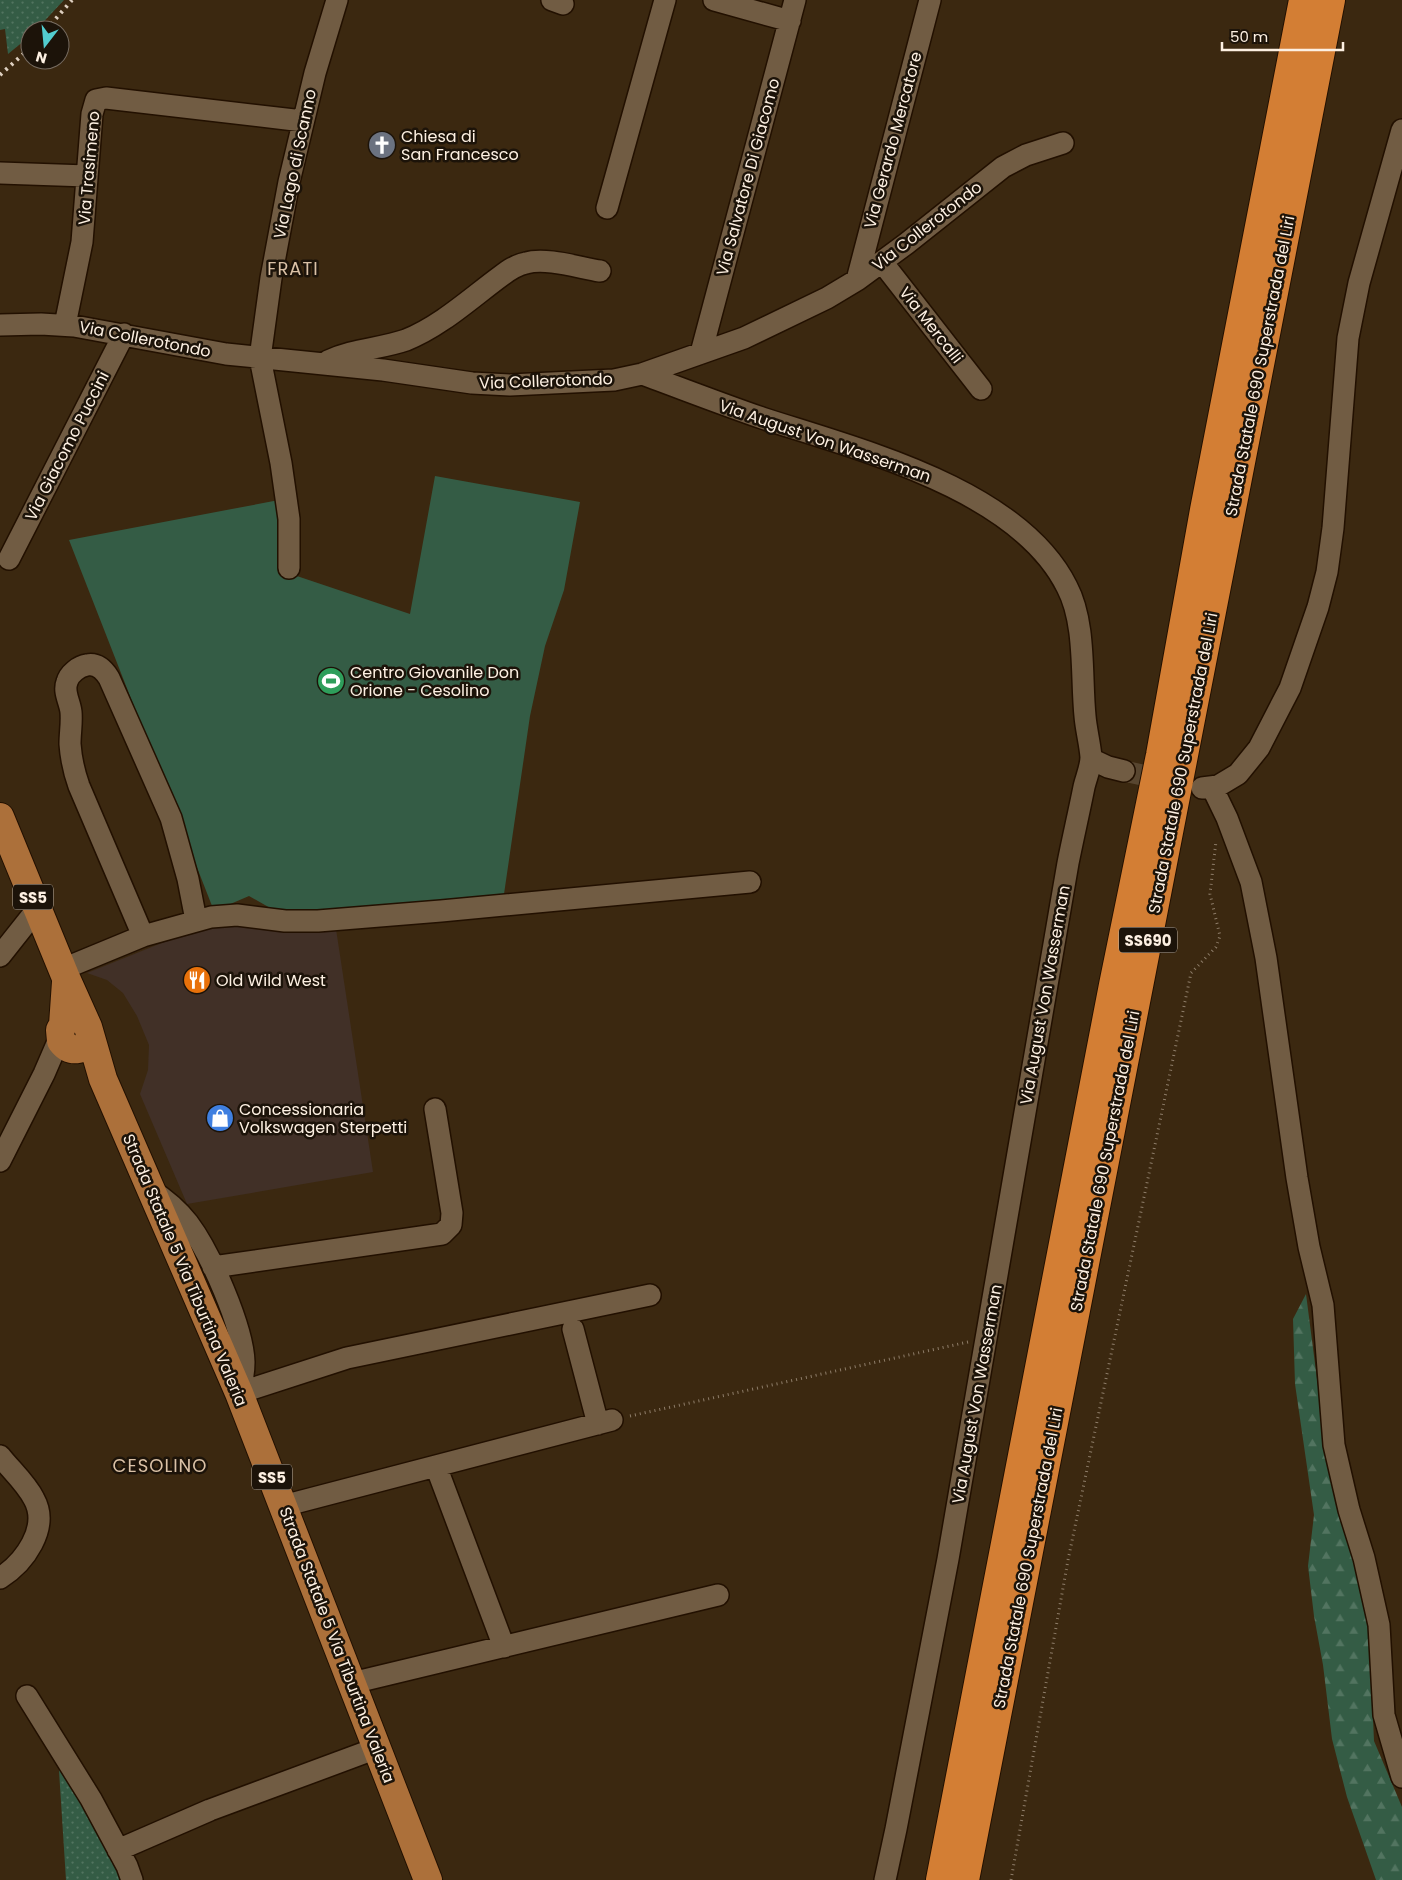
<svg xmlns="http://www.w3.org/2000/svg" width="1402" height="1880" font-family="Poppins,sans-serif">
<defs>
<pattern id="grass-dots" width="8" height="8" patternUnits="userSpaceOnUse" patternTransform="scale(1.25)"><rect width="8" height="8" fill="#345c45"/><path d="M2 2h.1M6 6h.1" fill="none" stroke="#527460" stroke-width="1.8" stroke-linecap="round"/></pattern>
<pattern id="forest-firs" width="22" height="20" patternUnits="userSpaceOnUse" patternTransform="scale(1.25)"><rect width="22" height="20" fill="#345c45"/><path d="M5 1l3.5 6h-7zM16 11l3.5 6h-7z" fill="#527460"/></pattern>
</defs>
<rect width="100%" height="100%" fill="#3b2810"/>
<path fill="#413027" d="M 240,920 L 336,929 L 373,1172 L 187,1204 L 140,1094 L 148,1070 L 149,1045 L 137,1016 L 123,993 L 107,980 L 87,973 L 204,926 Z"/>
<path fill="url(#grass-dots)" d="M 0,0 L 64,0 L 36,30 L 30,30 L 30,36 L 8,54 L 5,29 L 0,30 Z
M 58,1755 L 110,1851 L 120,1880 L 66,1880 Z"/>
<path fill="url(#forest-firs)" d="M 1306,1294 L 1322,1418 L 1369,1629 L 1374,1741 L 1402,1807 L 1402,1880 L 1376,1880 L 1347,1797 L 1332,1739 L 1323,1665 L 1314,1616 L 1308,1566 L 1314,1515 L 1295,1384 L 1293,1319 Z"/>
<path fill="#345c45" d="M 435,476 L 580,502 L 564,590 L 545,646 L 530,716 L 504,894 L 286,917 L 249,896 L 214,911 L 69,540 L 279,500 L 282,571 L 410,614 Z"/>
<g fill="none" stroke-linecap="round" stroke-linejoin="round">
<path stroke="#584630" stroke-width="21" stroke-dasharray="21 11" stroke-linecap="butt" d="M 1124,771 L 1170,781"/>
<g stroke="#221000" stroke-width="24">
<path id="minor" d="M 552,0 L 563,4
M 714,0 L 790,21
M 0,173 L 87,176
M 607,208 L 665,0
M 882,262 L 981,389
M 857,280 L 930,0
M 0,325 L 41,324 L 74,326 L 226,354 L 383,370 L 472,383 L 510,385 L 614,380 L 642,374 L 744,338 L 827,298 L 857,280 L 906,244 L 1003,167 L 1026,155 L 1063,143
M 65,325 L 82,242 L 92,114 L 96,100 L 106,98 L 303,121
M 701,353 L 795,0
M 328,361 C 353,349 380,349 406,340 C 441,326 471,298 501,276 C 509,270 516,265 526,263 C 546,257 580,268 600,271
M 642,374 C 683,389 724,405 765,419 C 861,450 1019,490 1067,587 C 1086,623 1081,676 1085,716 C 1086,729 1090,744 1091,757 C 1091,767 1086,778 1084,787 C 1079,812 1073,838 1068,863 L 948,1559 L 896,1829 L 885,1880
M 9,559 L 124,334
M 289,568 L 289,519 L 281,463 L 260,358 L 271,278 L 289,182 L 315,73 L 337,0
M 1091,759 L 1108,767 L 1124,771
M 1212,787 L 1227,818 L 1251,882 L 1266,958 L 1297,1178 L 1309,1247 L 1323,1305 L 1334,1445 L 1349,1510 L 1364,1558 L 1379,1625 L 1384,1715 L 1402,1777
M 1202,788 L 1218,786 L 1238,774 L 1259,748 L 1290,688 L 1318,607 L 1327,572 L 1333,528 L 1348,338 L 1359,283 L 1402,130
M 143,936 L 79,786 C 74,772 71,758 70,744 C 70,733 72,723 71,712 C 70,702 63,692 67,682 C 69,674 79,666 87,665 C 97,663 104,670 109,678 L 171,818 L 188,879 L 196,920
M 0,956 L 38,908
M 63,969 L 143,936 L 211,917 L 237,915 L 285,921 L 318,921 L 441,911 L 750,882
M 0,1161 L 44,1074 L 60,1037
M 151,1190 C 165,1199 178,1210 188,1223 C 210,1252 243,1327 244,1362 C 244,1373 242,1383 239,1393
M 213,1267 L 442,1234 L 451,1225 L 452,1213 L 435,1109
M 573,1329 L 598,1424
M 239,1393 L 347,1358 L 650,1295
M 0,1456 C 11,1470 26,1483 34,1499 C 50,1528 24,1563 0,1578
M 436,1466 L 504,1647
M 283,1506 L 612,1420
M 352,1683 L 718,1595
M 27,1696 L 91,1799 L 127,1866 L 132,1880
M 118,1850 L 210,1810 L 377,1748"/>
</g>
<g stroke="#221000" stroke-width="30">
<path id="major" d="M 0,817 L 66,978 L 88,1027 L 103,1079 L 239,1393 L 428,1880
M 66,982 L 63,1025 L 60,1030 L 61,1041 C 70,1053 84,1052 90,1038"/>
</g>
<g stroke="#221000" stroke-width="30">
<path id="highway" d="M 940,1880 L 1113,985 L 1160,755 L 1204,510 L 1303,0
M 965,1880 L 1331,0"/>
</g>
<path stroke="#8e7d69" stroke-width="3" stroke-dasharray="1 4" stroke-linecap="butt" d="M 630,1416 L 968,1342
M 1011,1880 L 1068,1560 L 1191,973 L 1216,947 L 1220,936 L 1210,894 L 1216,841"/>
<use href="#minor" stroke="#715c43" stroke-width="21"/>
<use href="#major" stroke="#ac703a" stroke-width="28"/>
<use href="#highway" stroke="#d37e34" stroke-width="28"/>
<path stroke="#ded0c1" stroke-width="4" stroke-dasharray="2.5 5" stroke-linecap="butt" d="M 46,30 L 72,0
M 0,75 L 30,48"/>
</g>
<defs>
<g id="church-disc" transform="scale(1.4375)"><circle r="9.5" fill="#6b7280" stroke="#1c1309"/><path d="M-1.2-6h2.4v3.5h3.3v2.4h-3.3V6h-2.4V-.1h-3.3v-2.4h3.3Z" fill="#fff"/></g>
<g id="stadium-disc" transform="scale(1.4375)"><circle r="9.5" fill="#2e9e5b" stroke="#1c1309"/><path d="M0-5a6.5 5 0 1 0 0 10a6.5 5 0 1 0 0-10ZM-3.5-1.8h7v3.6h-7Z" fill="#fff"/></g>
<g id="restaurant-disc" transform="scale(1.4375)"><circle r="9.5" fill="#e8710a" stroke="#1c1309"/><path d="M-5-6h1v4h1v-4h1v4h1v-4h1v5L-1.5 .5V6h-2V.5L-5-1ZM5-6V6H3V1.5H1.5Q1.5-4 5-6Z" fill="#fff"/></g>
<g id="shop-disc" transform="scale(1.4375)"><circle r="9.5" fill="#3f7fe0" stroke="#1c1309"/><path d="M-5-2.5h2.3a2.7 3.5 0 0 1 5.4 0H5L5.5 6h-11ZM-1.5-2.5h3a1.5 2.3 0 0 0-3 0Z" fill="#fff"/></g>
</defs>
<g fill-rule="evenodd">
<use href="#church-disc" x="382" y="145"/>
<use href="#stadium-disc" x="331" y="681"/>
<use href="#restaurant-disc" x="197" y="980"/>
<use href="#shop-disc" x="220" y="1118"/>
</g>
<g text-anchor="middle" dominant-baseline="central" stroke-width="5" stroke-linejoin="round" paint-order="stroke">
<g fill="#1c1309" stroke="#baaea1" stroke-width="1">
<rect x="13" y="884.5" width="40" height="25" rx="4"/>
<rect x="1119" y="927.5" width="58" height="25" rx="4"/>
<rect x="252" y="1464.5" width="40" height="25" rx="4"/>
</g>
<g font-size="15" font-weight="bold" fill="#fdf0e2">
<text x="33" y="897">SS5</text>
<text x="1148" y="940">SS690</text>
<text x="272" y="1477">SS5</text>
</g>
<g font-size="16" fill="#fdf0e2" stroke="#1c1309" text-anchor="start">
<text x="401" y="136">Chiesa di<tspan x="401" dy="18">San Francesco</tspan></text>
<text x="350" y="672">Centro Giovanile Don<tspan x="350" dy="18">Orione - Cesolino</tspan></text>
<text x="216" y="980">Old Wild West</text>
<text x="239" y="1109">Concessionaria<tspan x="239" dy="18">Volkswagen Sterpetti</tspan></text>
</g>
<g font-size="16" fill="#fdf0e2" stroke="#1c1309">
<text transform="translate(893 140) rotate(-75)">Via Gerardo Mercatore</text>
<text transform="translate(295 164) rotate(-78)">Via Lago di Scanno</text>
<text transform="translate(89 168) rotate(-85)">Via Trasimeno</text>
<text transform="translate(748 177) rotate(-75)">Via Salvatore Di Giacomo</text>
<text transform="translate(927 226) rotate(-38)">Via Collerotondo</text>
<text transform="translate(931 325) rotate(52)">Via Mercalli</text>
<text transform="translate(145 339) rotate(11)">Via Collerotondo</text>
<text transform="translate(1260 366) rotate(-79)">Strada Statale 690 Superstrada del Liri</text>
<text transform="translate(546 381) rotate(-2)">Via Collerotondo</text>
<text transform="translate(825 441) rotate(19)">Via August Von Wasserman</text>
<text transform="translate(67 446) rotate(-63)">Via Giacomo Puccini</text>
<text transform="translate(1183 763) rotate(-79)">Strada Statale 690 Superstrada del Liri</text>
<text transform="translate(1045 995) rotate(-80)">Via August Von Wasserman</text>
<text transform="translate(1105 1161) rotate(-79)">Strada Statale 690 Superstrada del Liri</text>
<text transform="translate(185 1270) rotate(67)">Strada Statale 5 Via Tiburtina Valeria</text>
<text transform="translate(977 1394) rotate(-80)">Via August Von Wasserman</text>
<text transform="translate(1028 1558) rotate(-79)">Strada Statale 690 Superstrada del Liri</text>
<text transform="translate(337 1645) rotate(69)">Strada Statale 5 Via Tiburtina Valeria</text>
</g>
<g font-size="18" letter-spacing="1" fill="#dac1a6" stroke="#1c1309">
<text x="293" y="268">FRATI</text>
<text x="160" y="1465">CESOLINO</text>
</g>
</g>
<g transform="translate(45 45) rotate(196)"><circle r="24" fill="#1c1309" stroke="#766b60"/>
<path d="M0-4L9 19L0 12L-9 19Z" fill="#52cdcf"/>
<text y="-8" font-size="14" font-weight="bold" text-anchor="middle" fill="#fdf0e2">N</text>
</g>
<path d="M1222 42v8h121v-8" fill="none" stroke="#fdf0e2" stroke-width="2.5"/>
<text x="1230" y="42" font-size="15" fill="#fdf0e2" stroke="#1c1309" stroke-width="4" paint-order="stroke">50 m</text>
</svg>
